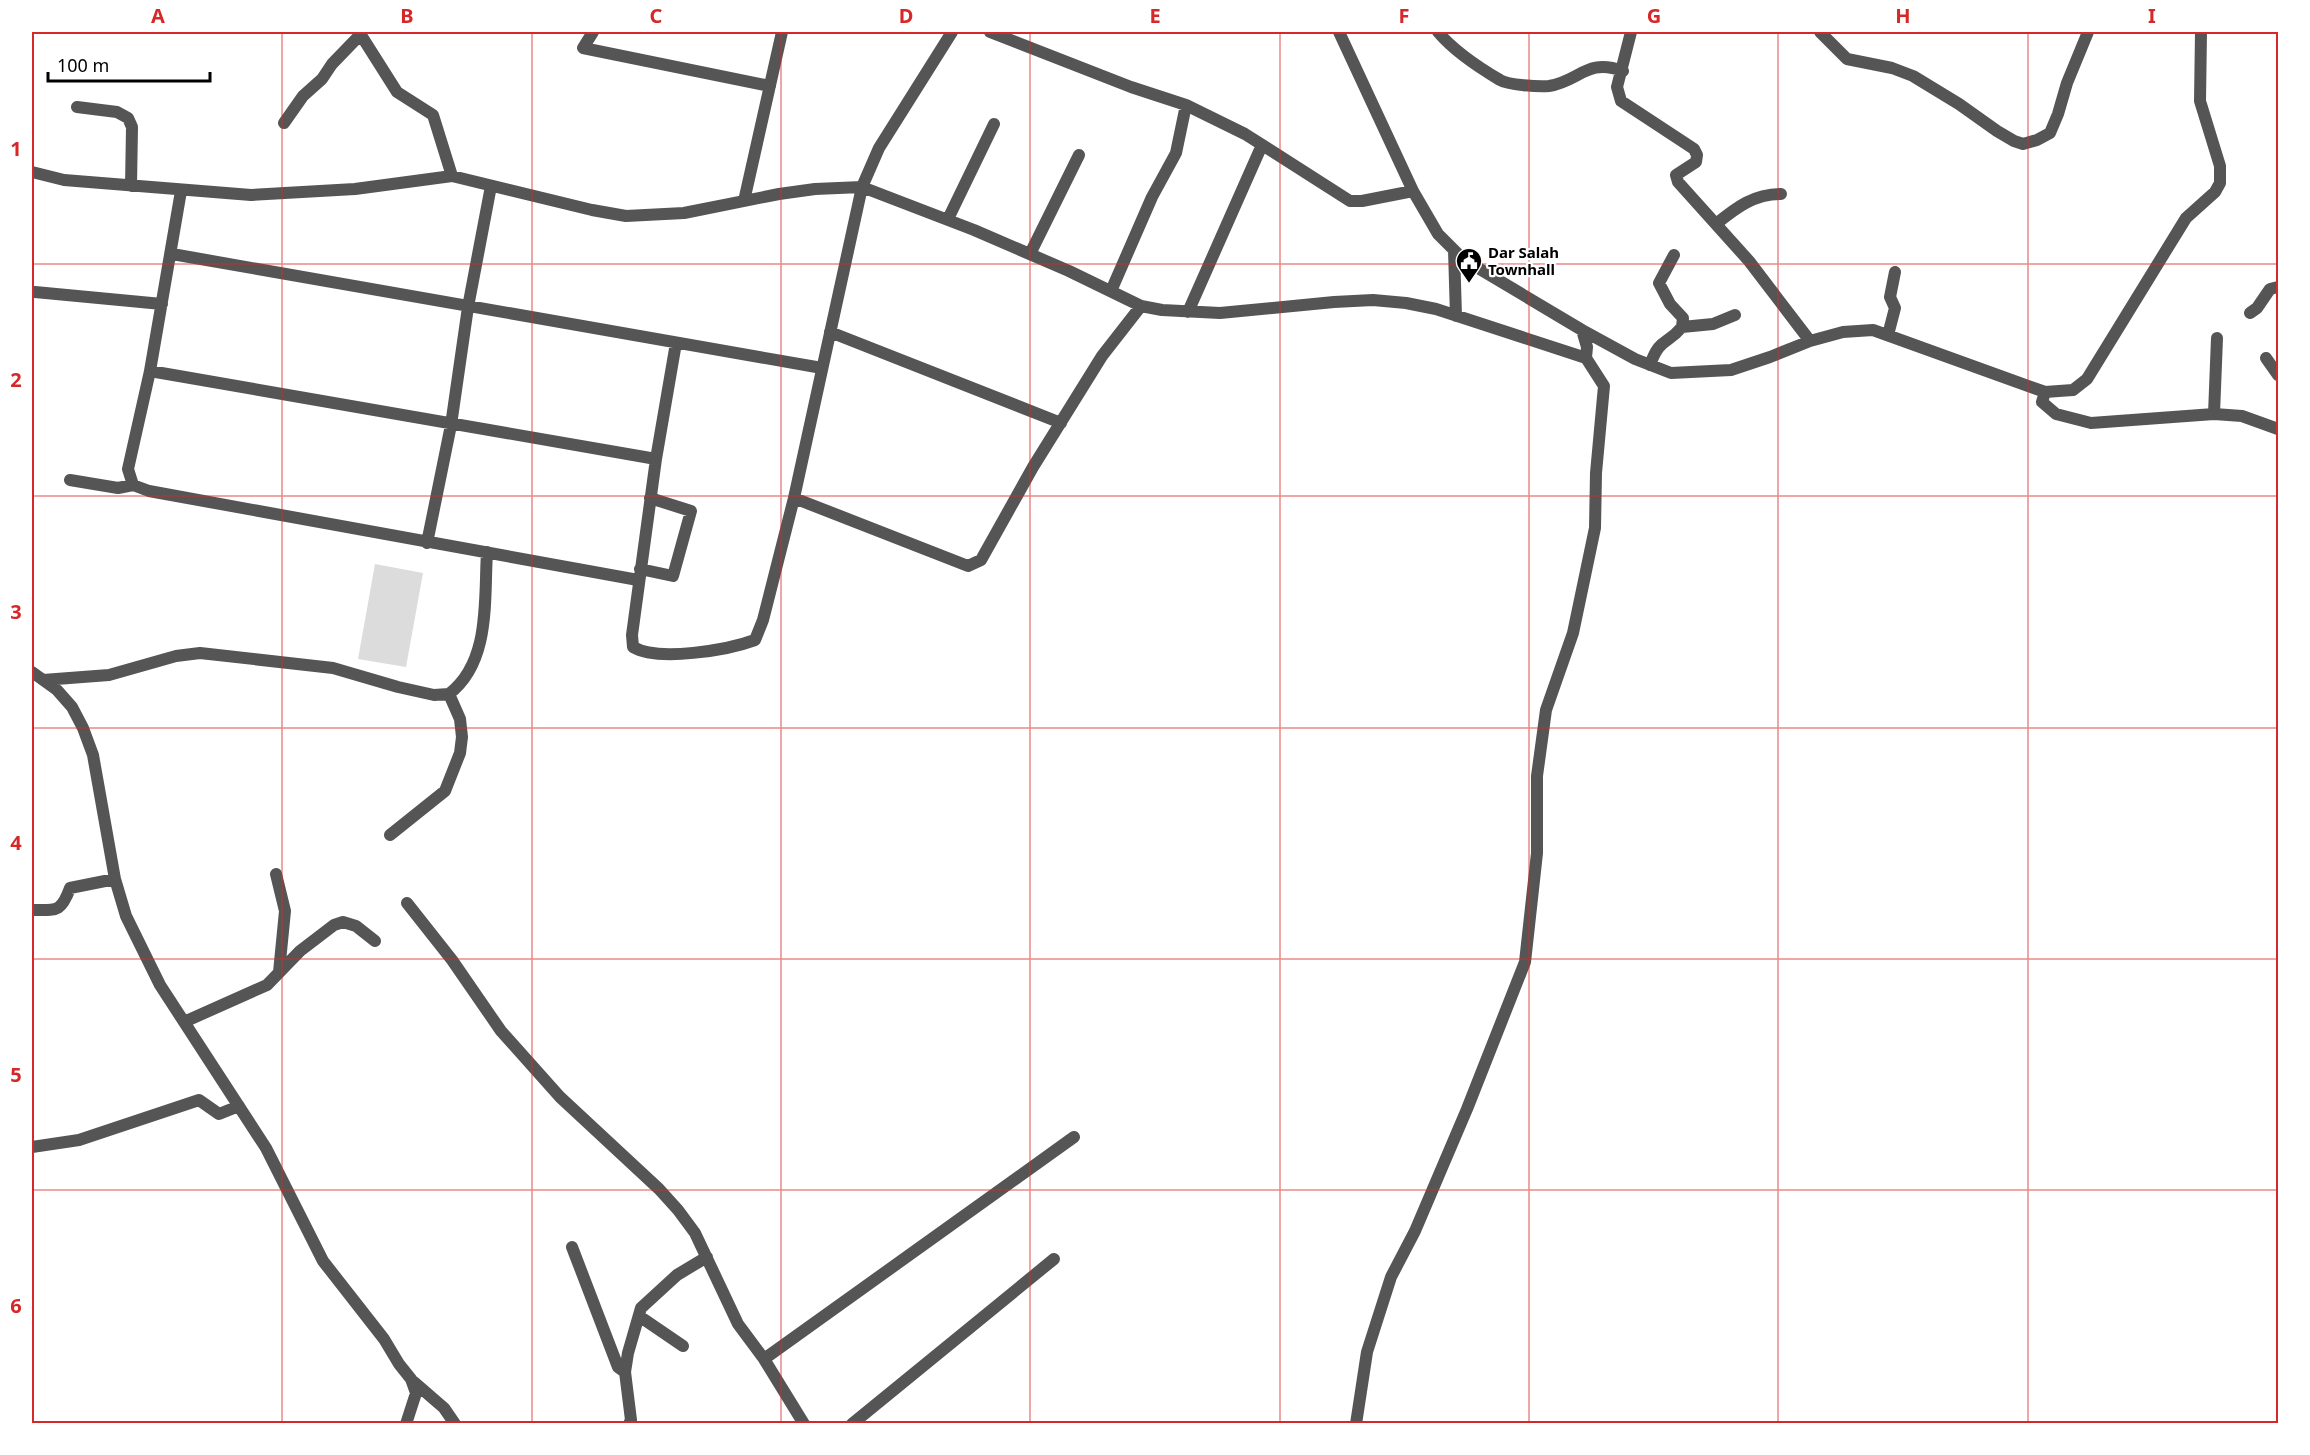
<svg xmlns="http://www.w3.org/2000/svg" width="2310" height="1455" font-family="'Noto Sans',sans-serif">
<rect width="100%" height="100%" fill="#fff"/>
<path fill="#dcdcdc" d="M 375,564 L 423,573 L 406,667 L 358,659 Z"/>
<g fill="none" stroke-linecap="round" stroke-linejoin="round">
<path stroke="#555" stroke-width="12" d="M 359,32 L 397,92 L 433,115 L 452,176
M 593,32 L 583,48 L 770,86
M 990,32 L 1131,87 L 1186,105 L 1245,134 L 1350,201 L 1362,201 L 1413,191
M 1339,32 L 1413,191 L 1438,234 L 1463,259 L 1582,330 L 1635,359 L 1671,373 L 1731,370 L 1770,357 L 1810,341 L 1843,332 L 1873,330 L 2045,392 L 2073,390 L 2087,379 L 2186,218 L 2215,192 L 2220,183 L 2220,166 L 2200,101 L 2201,32
M 1438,32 C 1454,51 1478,67 1500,80 C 1508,85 1539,87 1549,86 C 1580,81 1586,58 1623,71
M 1631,32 L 1617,87 L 1621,101 L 1694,149 L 1697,155 L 1696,162 L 1676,175 L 1678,182 L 1749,261 L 1810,341
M 1820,32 L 1847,59 L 1892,68 L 1913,76 L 1959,104 L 1997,131 L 2014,141 L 2023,144 L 2037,140 L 2050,133 L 2058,114 L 2067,83 L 2088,32
M 77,107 L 117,112 L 128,118 L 132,127 L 131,186
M 284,123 L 303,96 L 322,79 L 332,64 L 361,34
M 32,172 L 64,180 L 251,195 L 355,189 L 452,176 L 592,210 L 626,216 L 684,213 L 779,194 L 815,189 L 862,187 L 974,230 L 1069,271 L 1141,306 L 1162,310 L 1220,313 L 1334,302 L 1373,300 L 1406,303 L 1436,309 L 1586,358
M 181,191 L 150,371 L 128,469 L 133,485 L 149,491 L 638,580
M 744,201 L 782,32
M 948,219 L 994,124
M 1716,224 C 1737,207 1754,194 1781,194
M 1454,250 L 1456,316
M 172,254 L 822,368
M 1030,254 L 1079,155
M 1111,291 L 1152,197 L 1176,153 L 1186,105
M 35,292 L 162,304
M 1188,312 L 1262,145
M 2250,313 L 2257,308 L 2270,289 L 2278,287
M 1682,327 L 1713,324 L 1735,315
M 830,332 L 1061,423
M 1888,335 L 1895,308 L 1890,297 L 1895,272
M 676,343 L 656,459 L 632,635 L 633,647 C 658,662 728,650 755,640 L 763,620 L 794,498 L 862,187 L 879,148 L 952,32
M 2266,358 L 2278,375
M 1650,365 C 1660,337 1666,346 1682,327 L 1683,318 L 1670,304 L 1659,283 L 1674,255
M 150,371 L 656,459
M 2045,392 L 2042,402 L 2056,414 L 2091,423 L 2214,414 L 2242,416 L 2278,429
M 2214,414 L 2217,338
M 70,480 L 118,488 L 133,485
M 794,498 L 968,566 L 981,560 L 1033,467 L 1102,356 L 1141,306
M 427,543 L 451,425 L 468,307 L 491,186
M 640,569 L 673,576 L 691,511 L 650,498
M 32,672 L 57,690 L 72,707 L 83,728 L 93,755 L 115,879 L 126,916 L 160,985 L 266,1148 L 323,1261 L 384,1339 L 399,1364 L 411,1379 L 416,1393 L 406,1424
M 43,680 L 109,675 L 176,656 L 200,653 L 333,668 L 398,687 L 434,695 L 449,694 C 491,662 484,599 487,552
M 390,835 L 445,791 L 460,753 L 462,737 L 460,719 L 449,694
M 276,874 L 285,911 L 279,972
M 407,903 L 452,960 L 501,1031 L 560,1097 L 659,1189 L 678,1210 L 695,1233 L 738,1324 L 764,1359 L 804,1424
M 32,910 C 56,910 61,913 70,888 L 115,879
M 184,1022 L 267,985 L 300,951 L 334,925 L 343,922 L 356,926 L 375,941
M 32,1147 L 79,1140 L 199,1100 L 219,1114 L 239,1106
M 572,1247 L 618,1367 L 625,1372
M 639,1316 L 683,1346
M 764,1359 L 1074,1137
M 414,1382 L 444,1408 L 455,1424
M 629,1424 L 631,1420 L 625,1372 L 628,1353 L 641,1308 L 677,1275 L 707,1257
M 852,1424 L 1054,1259
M 1356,1424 L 1367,1352 L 1391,1277 L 1415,1231 L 1467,1109 L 1525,962 L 1537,853 L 1537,776 L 1546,710 L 1573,633 L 1595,528 L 1596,473 L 1604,386 L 1586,358 L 1587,347 L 1582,330"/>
</g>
<path fill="none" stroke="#d62828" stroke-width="1.5" stroke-opacity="0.55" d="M 282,32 L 282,1424M 532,32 L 532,1424M 781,32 L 781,1424M 1030,32 L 1030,1424M 1280,32 L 1280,1424M 1529,32 L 1529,1424M 1778,32 L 1778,1424M 2028,32 L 2028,1424M 32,264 L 2278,264M 32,496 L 2278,496M 32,728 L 2278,728M 32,959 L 2278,959M 32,1190 L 2278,1190"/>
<defs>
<g id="civic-pin" transform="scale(1.35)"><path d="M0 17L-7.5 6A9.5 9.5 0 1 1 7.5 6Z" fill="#000" stroke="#fff"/><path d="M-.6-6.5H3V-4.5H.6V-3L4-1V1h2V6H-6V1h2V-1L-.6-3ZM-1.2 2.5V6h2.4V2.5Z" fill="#fff"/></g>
</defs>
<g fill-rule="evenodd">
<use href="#civic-pin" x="1469" y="261"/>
</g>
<g text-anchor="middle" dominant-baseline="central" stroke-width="4.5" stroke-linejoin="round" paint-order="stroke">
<g font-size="15" font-weight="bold" fill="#000" stroke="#fff" text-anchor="start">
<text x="1488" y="252">Dar Salah<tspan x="1488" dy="17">Townhall</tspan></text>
</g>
</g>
<rect width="2310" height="1455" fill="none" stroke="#ffffff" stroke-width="66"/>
<path d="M48 72v9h162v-9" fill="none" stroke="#000000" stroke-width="3"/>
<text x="57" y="72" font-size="18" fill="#000000" stroke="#ffffff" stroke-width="4.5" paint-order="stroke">100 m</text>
<rect x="33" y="33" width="2244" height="1389" fill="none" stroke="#d62828" stroke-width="2"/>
<g font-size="20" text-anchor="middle" font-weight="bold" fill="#d62828">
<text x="158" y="23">A</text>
<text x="407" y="23">B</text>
<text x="656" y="23">C</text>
<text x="906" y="23">D</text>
<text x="1155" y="23">E</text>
<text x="1404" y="23">F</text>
<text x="1654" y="23">G</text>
<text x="1903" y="23">H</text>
<text x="2152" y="23">I</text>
<text x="16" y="156">1</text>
<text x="16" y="387">2</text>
<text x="16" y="619">3</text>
<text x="16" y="850">4</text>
<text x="16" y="1082">5</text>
<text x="16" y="1313">6</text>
</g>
</svg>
